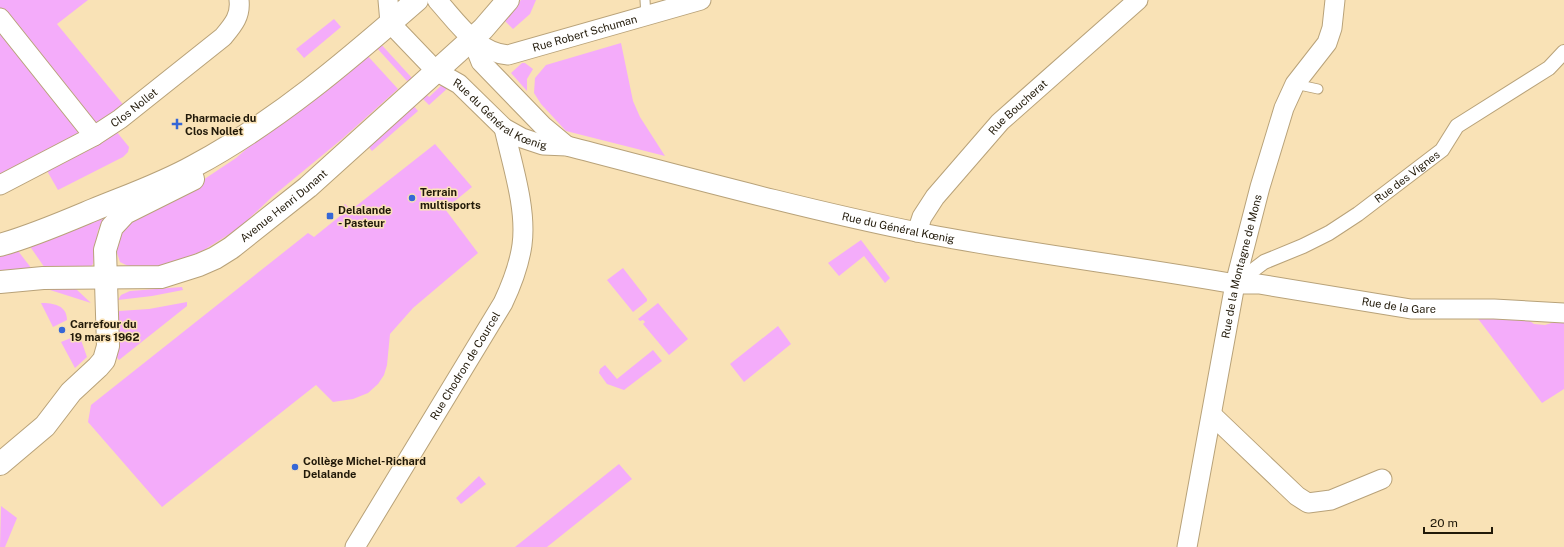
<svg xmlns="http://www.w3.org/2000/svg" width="1564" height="547" font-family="'Public Sans',sans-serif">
<rect width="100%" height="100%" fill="#f9e2b6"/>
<path fill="#f4acfa" d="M 0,0 L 88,0 L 57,24 L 126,108 L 0,177 Z
M 521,0 L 536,0 L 530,14 L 513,29 L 504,20 Z
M 334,19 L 341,27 L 304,58 L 296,49 Z
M 379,42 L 412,78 L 407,81 L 375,46 Z
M 621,43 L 633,101 L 640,117 L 665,156 L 566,131 L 541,104 L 534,93 L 535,78 L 546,65 Z
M 366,54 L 398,89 L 342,139 L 273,196 L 239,228 L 204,250 L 167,266 L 128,266 L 120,262 L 116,250 L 124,226 L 197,184 L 236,158 L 286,114 Z
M 522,63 L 525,63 L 533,69 L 527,79 L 527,91 L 511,73 Z
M 444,83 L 449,87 L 429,105 L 421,97 L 425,93 L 429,97 Z
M 413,105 L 418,111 L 372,151 L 367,145 Z
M 116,131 L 129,147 L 128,152 L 123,157 L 58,190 L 46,169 Z
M 435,144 L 472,187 L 445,209 L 478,253 L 413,308 L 390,334 L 387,365 L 384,375 L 378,384 L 368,393 L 353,399 L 333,402 L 316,385 L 162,507 L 88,422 L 91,405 L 308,233 L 314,237 L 345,212 L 343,206 L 345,204 L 351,210 Z
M 112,210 L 98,230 L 93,264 L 89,269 L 47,271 L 29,245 Z
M 861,240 L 890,278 L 885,283 L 864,256 L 839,276 L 828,263 Z
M 15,247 L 35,273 L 0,276 L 0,252 Z
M 623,268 L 647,299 L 647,301 L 633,312 L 607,280 Z
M 50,285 L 76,289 L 91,303 L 50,290 Z
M 182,287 L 183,290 L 152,296 L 118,300 L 121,295 L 130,291 Z
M 187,302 L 187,306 L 119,360 L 113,353 L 119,311 L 149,309 Z
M 41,303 C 53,303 67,305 67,320 L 53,327 Z
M 658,303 L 688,339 L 669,355 L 643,324 L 645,322 L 643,320 L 640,321 L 638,319 Z
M 1476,316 L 1524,317 L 1534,324 L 1545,325 L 1558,321 L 1564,322 L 1564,389 L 1542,403 Z
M 778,326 L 791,344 L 744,382 L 730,364 Z
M 76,336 L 81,340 L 87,357 L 75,368 L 61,342 Z
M 653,350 L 662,361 L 624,390 L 607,384 L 599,373 L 600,369 L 605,365 L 617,379 Z
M 619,464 L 632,479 L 547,547 L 515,547 Z
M 479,476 L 486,484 L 461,504 L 456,498 Z
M 1,506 L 17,518 L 5,547 L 0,547 Z"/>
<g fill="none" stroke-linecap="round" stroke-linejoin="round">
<g stroke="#b8a279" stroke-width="11">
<path id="service" d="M 645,0 L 646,16
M 1295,84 L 1318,89"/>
</g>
<g stroke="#b8a279" stroke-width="16">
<g id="pedestrian">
<path id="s1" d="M 1235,284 L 1264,262 L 1303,246 L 1329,233 L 1358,214 L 1442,150 L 1457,126 L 1549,68 L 1564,52"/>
</g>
</g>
<g stroke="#b8a279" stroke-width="21">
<g id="minor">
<path id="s2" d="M 388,0 L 390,23 L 436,71 L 459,84 L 504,128 L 522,138 L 543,145 L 567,146 C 683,176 799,208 917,232 C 1022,253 1129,265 1235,284 L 1259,284 L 1411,309 L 1494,309 L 1564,313"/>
<path id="s3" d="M 437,0 C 457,22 476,52 508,55 L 701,0"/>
<path d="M 0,18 L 94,136"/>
<path d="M 472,39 L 481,62 L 543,126 L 567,146"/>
<path id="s4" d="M 0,185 L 94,136 L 120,119 L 223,37 C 233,25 241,16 239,0"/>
<path id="s5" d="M 917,232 L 922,217 L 935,197 L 1000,122 L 1138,0"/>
<path d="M 1212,415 L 1297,496 L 1308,503 L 1331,500 L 1382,479"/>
<path id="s6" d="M 355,547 L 503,303 C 512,284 519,266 522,245 C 527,209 512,164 504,128"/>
<path id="s7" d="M 1187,547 L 1235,284 L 1260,187 L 1284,108 L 1295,84 L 1327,43 L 1332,28 L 1335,0"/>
</g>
</g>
<g stroke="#b8a279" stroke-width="24">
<path id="secondary" d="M 0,464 L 45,426 L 71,392 L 98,367 L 104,360 L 108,346 L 105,250 L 112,227 L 125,213 L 193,179"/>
</g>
<g stroke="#b8a279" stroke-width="24">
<g id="primary">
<path d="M 0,245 C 32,236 62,223 93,210 C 127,196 162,184 194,166 C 276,122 347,61 417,0"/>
<path id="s8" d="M 0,282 L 43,278 L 161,277 L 199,265 L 215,258 L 231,248 L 308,187 L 483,29 L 508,0"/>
</g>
</g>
<use href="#service" stroke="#fff" stroke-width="9"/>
<use href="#pedestrian" stroke="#fff" stroke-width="14"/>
<use href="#minor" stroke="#fff" stroke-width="19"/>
<use href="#secondary" stroke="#fff" stroke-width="22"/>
<use href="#primary" stroke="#fff" stroke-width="22"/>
</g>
<g fill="#3667d6" stroke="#f9e2b6" stroke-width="1.5">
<path d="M175 118h4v4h4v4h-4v4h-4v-4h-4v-4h4z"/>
<circle cx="412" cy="198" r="4"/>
<rect x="326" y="212" width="8" height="8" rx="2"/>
<circle cx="62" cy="330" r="4"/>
<circle cx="295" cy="467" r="4"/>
</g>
<g text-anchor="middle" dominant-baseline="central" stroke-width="3" stroke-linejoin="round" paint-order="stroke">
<g font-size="11" fill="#211909" stroke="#f9e2b6">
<text stroke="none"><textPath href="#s3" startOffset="172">Rue Robert Schuman</textPath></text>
<text stroke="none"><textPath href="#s4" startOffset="155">Clos Nollet</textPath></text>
<text stroke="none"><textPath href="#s5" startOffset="162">Rue Boucherat</textPath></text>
<text stroke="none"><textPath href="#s2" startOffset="168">Rue du Général Kœnig</textPath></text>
<text stroke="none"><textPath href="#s1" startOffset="204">Rue des Vignes</textPath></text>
<text stroke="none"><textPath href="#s8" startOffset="305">Avenue Henri Dunant</textPath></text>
<text stroke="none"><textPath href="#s2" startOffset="587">Rue du Général Kœnig</textPath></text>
<text stroke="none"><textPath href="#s7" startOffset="286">Rue de la Montagne de Mons</textPath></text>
<text stroke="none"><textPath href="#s2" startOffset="1094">Rue de la Gare</textPath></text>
<text stroke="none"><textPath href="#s6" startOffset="212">Rue Chodron de Courcel</textPath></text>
</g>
<g font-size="11" font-weight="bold" fill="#211909" stroke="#f9e2b6" text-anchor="start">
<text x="185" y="118">Pharmacie du<tspan x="185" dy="13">Clos Nollet</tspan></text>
<text x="420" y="192">Terrain<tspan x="420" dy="13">multisports</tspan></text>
<text x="338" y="210">Delalande<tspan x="338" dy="13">- Pasteur</tspan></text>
<text x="70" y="324">Carrefour du<tspan x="70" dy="13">19 mars 1962</tspan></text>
<text x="303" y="461">Collège Michel-Richard<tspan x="303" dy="13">Delalande</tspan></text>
</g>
</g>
<path d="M1424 527v6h68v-6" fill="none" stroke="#211909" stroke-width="2"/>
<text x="1430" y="527" font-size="12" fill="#211909" stroke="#f9e2b6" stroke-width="3" paint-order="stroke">20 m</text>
</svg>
